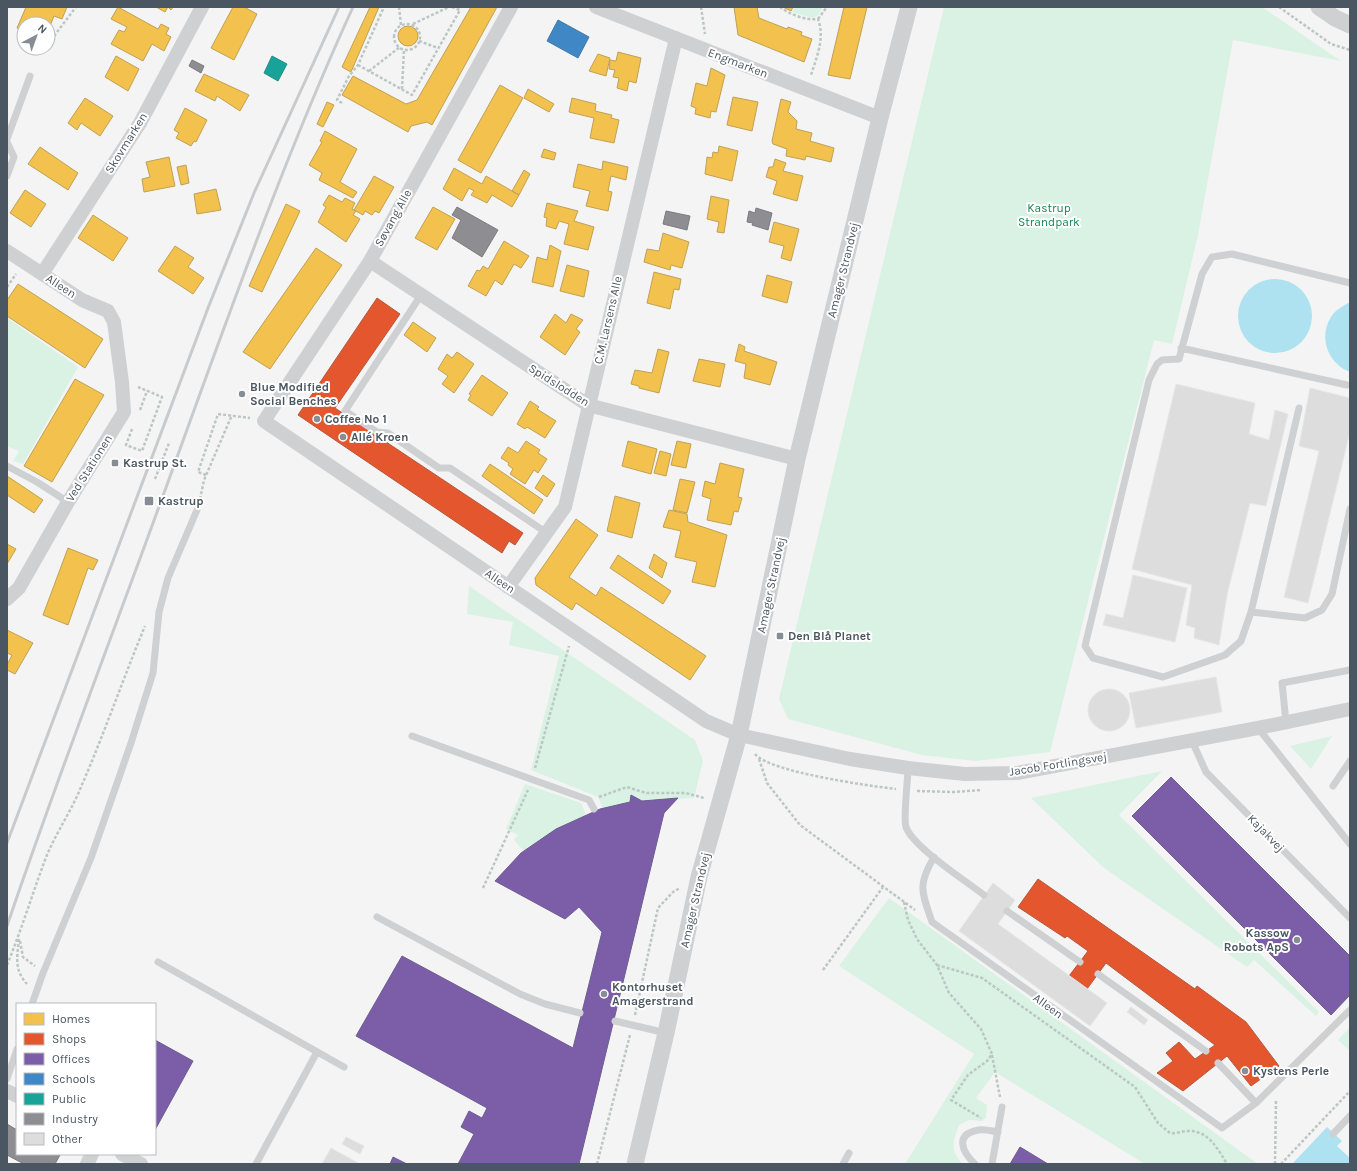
<svg xmlns="http://www.w3.org/2000/svg" width="1357" height="1171" font-family="Karla,sans-serif">
<rect width="100%" height="100%" fill="#f4f4f4"/>
<path fill="#d9f2e3" d="M 794,7 L 823,7 L 818,15 L 813,18 L 792,12 Z
M 944,7 L 1262,7 L 1341,61 L 1233,40 L 1198,235 L 1172,344 L 1154,340 L 1050,752 L 976,761 L 922,755 L 788,719 L 779,699 Z
M 7,318 L 78,367 L 23,464 L 13,461 L 19,451 L 7,446 Z
M 469,586 L 695,740 L 703,761 L 694,798 L 642,801 L 632,795 L 630,802 L 603,809 L 598,797 L 531,770 L 559,656 L 509,645 L 513,622 L 467,614 Z
M 1332,736 L 1311,769 L 1290,746 Z
M 1162,771 L 1119,815 L 1319,1012 L 1316,1016 L 1254,960 L 1247,967 L 1104,868 L 1031,798 Z
M 525,784 L 581,803 L 586,815 L 556,829 L 524,851 L 514,840 L 518,835 L 506,829 Z
M 889,898 L 1258,1164 L 1145,1164 L 995,1072 L 976,1098 L 987,1105 L 986,1118 L 982,1121 L 969,1120 L 959,1125 C 953,1142 949,1150 963,1164 L 905,1164 L 974,1054 L 839,966 Z
M 1350,1027 L 1350,1051 L 1338,1040 Z"/>
<path fill="#aee2f0" d="M1238 316a37 37 0 1 1 74 0a37 37 0 1 1-74 0Z
M 1350,302 L 1350,372 C 1328,364 1318,337 1331,317 C 1335,310 1343,306 1350,302 Z
M 1327,1127 L 1342,1141 L 1337,1146 L 1350,1158 L 1350,1164 L 1292,1164 Z"/>
<path fill="#f2c14e" stroke="#c0a154" d="M 26,7 L 67,7 L 62,19 L 54,16 L 48,31 L 48,24 L 24,24 L 24,31 L 17,28 Z
M 118,7 L 158,29 L 161,24 L 169,28 L 166,34 L 171,37 L 164,51 L 152,44 L 143,61 L 111,44 L 119,30 L 124,32 L 127,27 L 111,19 Z
M 156,7 L 173,7 L 171,10 L 168,7 L 165,12 Z
M 233,7 L 244,7 L 257,14 L 234,60 L 211,48 Z
M 370,7 L 379,7 L 351,72 L 342,67 Z
M 471,7 L 497,7 L 432,125 L 427,122 L 411,126 L 408,132 L 342,95 L 353,76 L 406,104 L 417,100 Z
M 734,7 L 757,7 L 759,18 L 787,29 L 788,27 L 802,32 L 801,35 L 812,39 L 804,62 L 738,35 Z
M 783,7 L 793,7 L 791,11 Z
M 844,7 L 867,7 L 850,79 L 828,75 Z
M398 36a10 10 0 1 1 20 0a10 10 0 1 1-20 0Z
M 618,52 L 641,58 L 636,83 L 629,81 L 627,91 L 617,88 L 619,78 L 613,77 L 615,70 L 609,69 L 610,60 L 616,61 Z
M 598,54 L 610,58 L 606,76 L 589,71 Z
M 116,56 L 139,69 L 128,91 L 105,77 Z
M 711,68 L 725,75 L 716,112 L 711,111 L 710,118 L 695,114 L 696,108 L 691,106 L 696,83 L 707,86 Z
M 204,74 L 249,95 L 240,111 L 217,96 L 215,101 L 195,91 Z
M 500,85 L 523,98 L 481,173 L 458,160 Z
M 528,89 L 554,104 L 549,112 L 524,98 Z
M 733,97 L 758,102 L 752,131 L 727,125 Z
M 85,98 L 113,116 L 100,136 L 81,123 L 77,130 L 68,123 Z
M 572,98 L 596,104 L 595,111 L 612,115 L 611,118 L 619,120 L 614,143 L 590,138 L 594,118 L 569,112 Z
M 781,99 L 791,102 L 788,112 L 797,121 L 796,129 L 812,133 L 810,141 L 834,148 L 831,162 L 806,156 L 805,160 L 786,156 L 787,149 L 773,144 L 772,141 Z
M 327,102 L 334,105 L 323,127 L 317,124 Z
M 185,108 L 207,120 L 196,142 L 194,141 L 191,146 L 176,138 L 179,133 L 174,130 Z
M 325,131 L 357,149 L 340,182 L 357,192 L 353,198 L 319,180 L 322,173 L 309,165 L 322,142 L 320,141 Z
M 719,146 L 738,151 L 732,181 L 705,174 L 707,157 L 712,158 L 713,152 L 718,153 Z
M 40,147 L 78,173 L 68,190 L 28,164 Z
M 544,149 L 556,153 L 554,160 L 541,157 Z
M 169,157 L 175,186 L 144,192 L 142,179 L 150,177 L 146,162 Z
M 775,159 L 786,163 L 783,171 L 803,176 L 797,201 L 773,194 L 777,181 L 766,177 L 769,167 L 773,167 Z
M 603,161 L 628,167 L 626,180 L 611,176 L 608,191 L 612,192 L 608,211 L 586,206 L 590,191 L 573,187 L 578,164 L 602,170 Z
M 186,165 L 189,183 L 181,185 L 177,167 Z
M 454,168 L 482,184 L 486,176 L 519,195 L 512,207 L 492,195 L 487,203 L 471,195 L 474,191 L 469,188 L 462,201 L 443,189 Z
M 524,170 L 530,174 L 519,195 L 512,191 Z
M 374,176 L 394,187 L 379,213 L 375,211 L 372,215 L 365,211 L 363,215 L 354,210 Z
M 216,189 L 221,210 L 197,214 L 194,194 Z
M 25,190 L 46,204 L 31,227 L 10,213 Z
M 329,195 L 342,202 L 345,198 L 355,203 L 352,209 L 356,211 L 353,215 L 360,219 L 346,242 L 318,222 L 326,207 L 323,205 Z
M 711,196 L 729,200 L 724,233 L 717,232 L 719,222 L 707,219 Z
M 547,203 L 578,211 L 574,221 L 594,227 L 588,250 L 564,244 L 569,224 L 559,221 L 556,229 L 546,226 L 547,218 L 544,217 Z
M 286,204 L 300,211 L 262,292 L 249,286 Z
M 433,207 L 455,219 L 437,250 L 415,238 Z
M 93,215 L 128,238 L 113,261 L 78,238 Z
M 774,222 L 799,229 L 791,261 L 781,258 L 784,246 L 769,242 Z
M 663,233 L 689,242 L 682,268 L 671,265 L 670,270 L 644,262 L 647,249 L 659,251 Z
M 504,241 L 529,256 L 521,268 L 514,264 L 502,285 L 495,280 L 486,296 L 468,286 L 477,270 L 480,271 L 483,266 L 488,269 Z
M 550,245 L 561,251 L 553,287 L 532,282 L 537,257 L 547,260 Z
M 175,246 L 194,258 L 188,267 L 204,278 L 193,294 L 158,271 Z
M 316,248 L 342,265 L 270,369 L 243,352 Z
M 567,265 L 589,271 L 584,297 L 560,291 Z
M 654,272 L 681,279 L 679,290 L 674,289 L 670,309 L 647,303 Z
M 767,275 L 792,282 L 787,303 L 762,296 Z
M 18,284 L 103,339 L 85,368 L 7,316 L 7,300 Z
M 555,314 L 566,323 L 571,314 L 583,320 L 576,329 L 580,332 L 565,355 L 540,337 Z
M 413,322 L 436,338 L 427,352 L 404,335 Z
M 739,344 L 745,347 L 744,351 L 777,362 L 770,385 L 744,378 L 746,364 L 735,361 Z
M 658,349 L 669,352 L 659,393 L 639,388 L 639,386 L 631,384 L 635,370 L 652,373 Z
M 457,352 L 474,364 L 454,393 L 442,384 L 448,376 L 438,369 L 447,354 L 452,358 Z
M 699,359 L 725,364 L 720,387 L 693,381 Z
M 482,375 L 508,393 L 492,416 L 468,400 L 471,395 L 469,394 Z
M 75,379 L 104,395 L 52,482 L 24,466 Z
M 530,401 L 539,407 L 537,409 L 556,421 L 545,438 L 527,427 L 525,429 L 517,424 Z
M 526,441 L 540,450 L 538,453 L 547,459 L 538,473 L 534,470 L 525,484 L 510,474 L 513,469 L 508,465 L 509,463 L 501,458 L 508,447 L 518,453 Z
M 628,441 L 657,449 L 651,474 L 622,466 Z
M 677,441 L 691,444 L 686,468 L 671,465 Z
M 660,451 L 671,454 L 666,476 L 654,473 Z
M 720,463 L 744,469 L 738,497 L 742,498 L 738,512 L 734,511 L 731,525 L 707,520 L 711,499 L 702,496 L 705,481 L 715,484 Z
M 490,464 L 543,500 L 534,514 L 482,476 Z
M 543,475 L 555,484 L 547,497 L 535,488 Z
M 7,476 L 43,500 L 34,513 L 7,495 Z
M 680,479 L 695,482 L 687,513 L 673,510 Z
M 615,496 L 640,503 L 632,538 L 607,531 Z
M 669,510 L 687,514 L 688,522 L 727,535 L 715,587 L 692,582 L 697,562 L 675,557 L 681,531 L 663,527 Z
M 576,519 L 598,535 L 569,577 L 596,596 L 601,587 L 706,656 L 690,680 L 576,603 L 572,610 L 536,585 L 535,578 Z
M 7,544 L 16,549 L 7,564 Z
M 68,548 L 98,560 L 93,570 L 88,568 L 68,625 L 43,615 Z
M 654,554 L 667,563 L 662,578 L 649,568 Z
M 618,555 L 671,591 L 663,604 L 610,568 Z
M 7,630 L 33,643 L 15,674 L 7,670 L 7,665 L 12,655 L 7,653 Z"/>
<path fill="#e4572e" stroke="#b6573d" d="M 377,298 L 400,314 L 335,408 L 523,533 L 515,545 L 509,541 L 502,553 L 298,415 Z
M 1038,879 L 1195,989 L 1197,986 L 1246,1022 L 1279,1066 L 1251,1086 L 1227,1056 L 1183,1091 L 1157,1073 L 1173,1061 L 1166,1053 L 1179,1042 L 1195,1059 L 1215,1045 L 1106,963 L 1087,989 L 1069,976 L 1088,951 L 1067,936 L 1065,938 L 1018,907 Z"/>
<path fill="#7b5ea7" stroke="#6c5c92" d="M 1171,777 L 1350,956 L 1350,995 L 1331,1015 L 1132,816 Z
M 631,795 L 642,801 L 678,798 L 664,813 L 579,1164 L 458,1164 L 474,1134 L 461,1127 L 469,1111 L 482,1118 L 487,1108 L 356,1036 L 402,956 L 573,1048 L 602,932 L 579,907 L 565,919 L 495,881 L 521,853 L 556,829 L 600,809 L 630,802 Z
M 155,1040 L 193,1061 L 155,1130 Z
M 1020,1147 L 1048,1164 L 1010,1164 Z
M 393,1157 L 407,1164 L 390,1164 Z"/>
<path fill="#3f88c5" stroke="#4279a7" d="M 558,20 L 589,37 L 578,58 L 547,41 Z"/>
<path fill="#17a398" stroke="#268c88" d="M 272,56 L 287,64 L 278,81 L 264,73 Z"/>
<path fill="#8d8d92" stroke="#797c83" d="M 192,60 L 204,66 L 201,73 L 189,66 Z
M 457,207 L 498,230 L 482,257 L 452,238 L 461,220 L 452,215 Z
M 756,208 L 772,213 L 768,230 L 752,225 L 753,223 L 747,222 L 749,211 L 755,213 Z
M 666,211 L 690,216 L 687,230 L 663,224 Z
M 7,1124 L 17,1130 L 17,1154 L 59,1154 L 60,1155 L 55,1164 L 24,1164 L 7,1155 Z"/>
<path fill="#ddddde" stroke="#e5e6e7" d="M 1176,384 L 1255,403 L 1249,434 L 1269,440 L 1275,410 L 1288,414 L 1266,506 L 1250,503 L 1227,595 L 1219,645 L 1194,638 L 1195,628 L 1186,625 L 1192,585 L 1132,569 Z
M 1310,388 L 1350,398 L 1350,432 L 1308,603 L 1284,597 L 1319,451 L 1299,446 Z
M 1133,575 L 1187,588 L 1175,642 L 1103,625 L 1106,614 L 1123,618 Z
M 1216,677 L 1222,712 L 1136,728 L 1129,693 Z
M1088 710a21 21 0 1 1 42 0a21 21 0 1 1-42 0Z
M 993,883 L 1015,900 L 998,924 L 1107,1003 L 1090,1026 L 959,931 Z
M 1131,1007 L 1148,1020 L 1144,1025 L 1127,1012 Z
M 346,1137 L 364,1146 L 360,1154 L 342,1144 Z
M 331,1148 L 358,1163 L 358,1164 L 322,1164 Z"/>
<g fill="none" stroke-linecap="round" stroke-linejoin="round">
<path stroke="#bcc7c4" stroke-width="2.5" stroke-dasharray="3 2" stroke-linecap="butt" d="M 399,7 L 401,25
M 701,7 L 705,34
M 780,7 C 789,14 806,21 818,19 C 825,38 817,56 811,75
M 1279,7 L 1331,44 L 1350,50
M 818,19 L 827,7
M394 37a13 13 0 1 1 26 0a13 13 0 1 1-26 0Z
M 413,24 L 449,7
M 419,41 L 438,48
M 48,44 L 76,7
M 44,50 L 45,48
M 358,65 L 412,95 L 460,10 L 452,7
M 369,71 L 400,47
M 402,89 L 404,49
M 342,103 L 337,100 L 349,76 L 358,65 L 384,7
M 7,287 L 16,274
M 140,410 L 147,391
M 132,429 L 126,445 L 142,451 L 162,397 L 138,387
M 206,475 L 198,472 L 218,414 L 250,418
M 155,479 L 169,443
M 200,499 L 204,480 L 232,415
M 755,754 C 769,772 870,786 896,789
M 759,759 L 767,783 L 800,825 L 915,910
M 535,768 L 569,646
M 917,791 L 954,792 L 982,790
M 599,797 L 627,787 L 646,793 L 686,793 L 704,798
M 483,888 L 528,790
M 904,902 L 908,920 L 917,939 L 937,965 L 949,993 L 981,1029 L 992,1054 L 987,1061 L 968,1075 L 951,1100 L 981,1118
M 19,939 C 17,957 14,970 27,984
M 20,941 L 23,957 L 35,966
M 7,965 C 21,931 32,895 45,860 C 55,834 71,812 81,787 C 104,734 123,679 145,626
M 937,965 L 982,978 L 1135,1087 L 1158,1123 L 1170,1133 C 1176,1134 1182,1131 1188,1131 C 1208,1130 1218,1149 1227,1164
M 823,970 L 883,887
M 635,1015 L 658,908 L 673,892 L 680,888
M 992,1055 L 1000,1097
M 597,1164 L 630,1035
M 1275,1164 L 1276,1099
M 1281,1164 L 1350,1091"/>
<path stroke="#ced0d2" stroke-width="7" d="M 7,139 L 30,76
M 7,142 L 14,157 L 7,176
M 421,295 L 345,411 L 377,432 L 388,433 L 439,468 L 450,468 L 547,533
M 1181,348 L 1347,385
M 1299,408 L 1251,612 L 1305,618 L 1322,610 L 1332,594 L 1350,509
M 7,466 L 37,482 L 68,502
M 1251,612 L 1241,641 L 1225,655 L 1163,677 L 1093,658 L 1085,646 L 1149,380 L 1157,364 L 1162,360 L 1179,359 L 1202,274 L 1212,257 L 1232,254 L 1350,283
M 1286,722 L 1282,683 L 1350,670
M 1258,728 L 1350,844
M 412,736 L 589,800 L 594,809
M 1192,741 L 1206,772 L 1350,918
M 908,768 C 908,779 903,819 906,827 C 913,847 966,881 984,895
M 1333,786 L 1350,761
M 934,857 C 917,886 922,892 932,922 L 1222,1128 L 1256,1103 L 1350,1010
M 1007,911 L 1080,962
M 377,917 L 520,994 L 545,1004 L 580,1013
M 158,962 L 344,1067
M 1098,974 L 1206,1051
M 32,1004 L 43,973 L 91,858 L 131,743 L 153,673 L 159,612 L 168,578 L 197,510
M 615,1021 L 666,1033
M 1218,1063 L 1256,1103
M 7,1079 L 17,1049
M 1333,1134 L 1350,1116
M 256,1164 L 317,1052
M 843,1164 L 849,1153
M 975,1164 C 962,1152 954,1134 979,1130 C 985,1129 992,1131 998,1132
M 992,1164 L 1002,1107"/>
<path stroke="#ced0d2" stroke-width="14" d="M 511,7 L 370,261 L 264,421 L 706,721 L 739,735 L 850,759 L 908,768 L 965,774 L 1017,773 L 1258,728 L 1350,709
M 596,7 L 880,118
M 7,251 L 82,300 L 108,311 L 114,322 L 122,382 L 124,412 L 68,502 L 19,588 L 7,599
M 370,261 L 588,405 L 797,459
M 42,274 L 140,123 L 202,7
M 508,587 L 565,507 L 676,38
M 7,1091 L 17,1096
M 122,1154 L 141,1164
M 87,1164 L 92,1154"/>
<path stroke="#ced0d2" stroke-width="17" d="M 1319,7 L 1335,18 L 1350,25
M 635,1164 L 666,1033 L 699,877 L 739,735 L 797,459 L 880,118 L 909,7"/>
<path stroke="#c9cacc" stroke-width="3" d="M 7,843 L 208,308 L 254,193 L 339,7
M 7,926 C 55,784 109,644 160,504 C 221,337 279,169 353,7"/>
</g>
<g fill="#868d94" stroke="#fff" stroke-width="1.5">
<circle cx="242" cy="394" r="4"/>
<circle cx="317" cy="419" r="4"/>
<circle cx="343" cy="437" r="4"/>
<rect x="111" y="459" width="8" height="8" rx="2"/>
<rect x="144" y="496" width="10" height="10" rx="2"/>
<rect x="776" y="632" width="8" height="8" rx="2"/>
<circle cx="1297" cy="940" r="4"/>
<circle cx="604" cy="994" r="4"/>
<circle cx="1245" cy="1071" r="4"/>
</g>
<g text-anchor="middle" dominant-baseline="central" stroke-width="4" stroke-linejoin="round" paint-order="stroke">
<g font-size="12" fill="#4a5661" stroke="#fff">
<text transform="translate(738 63) rotate(21)">Engmarken</text>
<text transform="translate(126 143) rotate(-58)">Skovmarken</text>
<text transform="translate(393 218) rotate(-61)">Søvang Alle</text>
<text transform="translate(843 270) rotate(-76)">Amager Strandvej</text>
<text transform="translate(61 286) rotate(33)">Alleen</text>
<text transform="translate(608 320) rotate(-77)">C.M. Larsens Alle</text>
<text transform="translate(559 385) rotate(32)">Spidslodden</text>
<text transform="translate(89 468) rotate(-58)">Ved Stationen</text>
<text transform="translate(500 581) rotate(34)">Alleen</text>
<text transform="translate(771 585) rotate(-78)">Amager Strandvej</text>
<text transform="translate(1058 764) rotate(-9)">Jacob Fortlingsvej</text>
<text transform="translate(1266 833) rotate(46)">Kajakvej</text>
<text transform="translate(695 900) rotate(-77)">Amager Strandvej</text>
<text transform="translate(1048 1006) rotate(36)">Alleen</text>
</g>
<g font-size="12" fill="#17864f" stroke="#fff">
<text x="1049" y="208">Kastrup<tspan x="1049" dy="14">Strandpark</tspan></text>
</g>
<g font-size="12" font-weight="bold" fill="#4a5661" stroke="#fff" text-anchor="start">
<text x="250" y="387">Blue Modified<tspan x="250" dy="14">Social Benches</tspan></text>
<text x="325" y="419">Coffee No 1</text>
<text x="351" y="437">Allé Kroen</text>
<text x="123" y="463">Kastrup St.</text>
<text x="158" y="501">Kastrup</text>
<text x="788" y="636">Den Blå Planet</text>
<text x="1289" y="933" text-anchor="end">Kassow<tspan x="1289" dy="14">Robots ApS</tspan></text>
<text x="612" y="987">Kontorhuset<tspan x="612" dy="14">Amagerstrand</tspan></text>
<text x="1253" y="1071">Kystens Perle</text>
</g>
</g>
<rect width="1357" height="1171" fill="none" stroke="#4a5661" stroke-width="16"/>
<rect x="16" y="1003" width="140" height="152" fill="#ffffff" stroke="#b7bbc0"/>
<rect x="24" y="1013" width="20" height="12" fill="#f2c14e" stroke="#b7bbc0"/>
<text x="52" y="1023" font-size="12" fill="#4a5661">Homes</text>
<rect x="24" y="1033" width="20" height="12" fill="#e4572e" stroke="#b7bbc0"/>
<text x="52" y="1043" font-size="12" fill="#4a5661">Shops</text>
<rect x="24" y="1053" width="20" height="12" fill="#7b5ea7" stroke="#b7bbc0"/>
<text x="52" y="1063" font-size="12" fill="#4a5661">Offices</text>
<rect x="24" y="1073" width="20" height="12" fill="#3f88c5" stroke="#b7bbc0"/>
<text x="52" y="1083" font-size="12" fill="#4a5661">Schools</text>
<rect x="24" y="1093" width="20" height="12" fill="#17a398" stroke="#b7bbc0"/>
<text x="52" y="1103" font-size="12" fill="#4a5661">Public</text>
<rect x="24" y="1113" width="20" height="12" fill="#8d8d92" stroke="#b7bbc0"/>
<text x="52" y="1123" font-size="12" fill="#4a5661">Industry</text>
<rect x="24" y="1133" width="20" height="12" fill="#ddddde" stroke="#b7bbc0"/>
<text x="52" y="1143" font-size="12" fill="#4a5661">Other</text>
<g transform="translate(36 36) rotate(41)"><circle r="19" fill="#ffffff" stroke="#b7bbc0"/>
<path d="M0-3L7 15L0 10L-7 15Z" fill="#868d94"/>
<text y="-6" font-size="11" font-weight="bold" text-anchor="middle" fill="#4a5661">N</text>
</g>
</svg>
